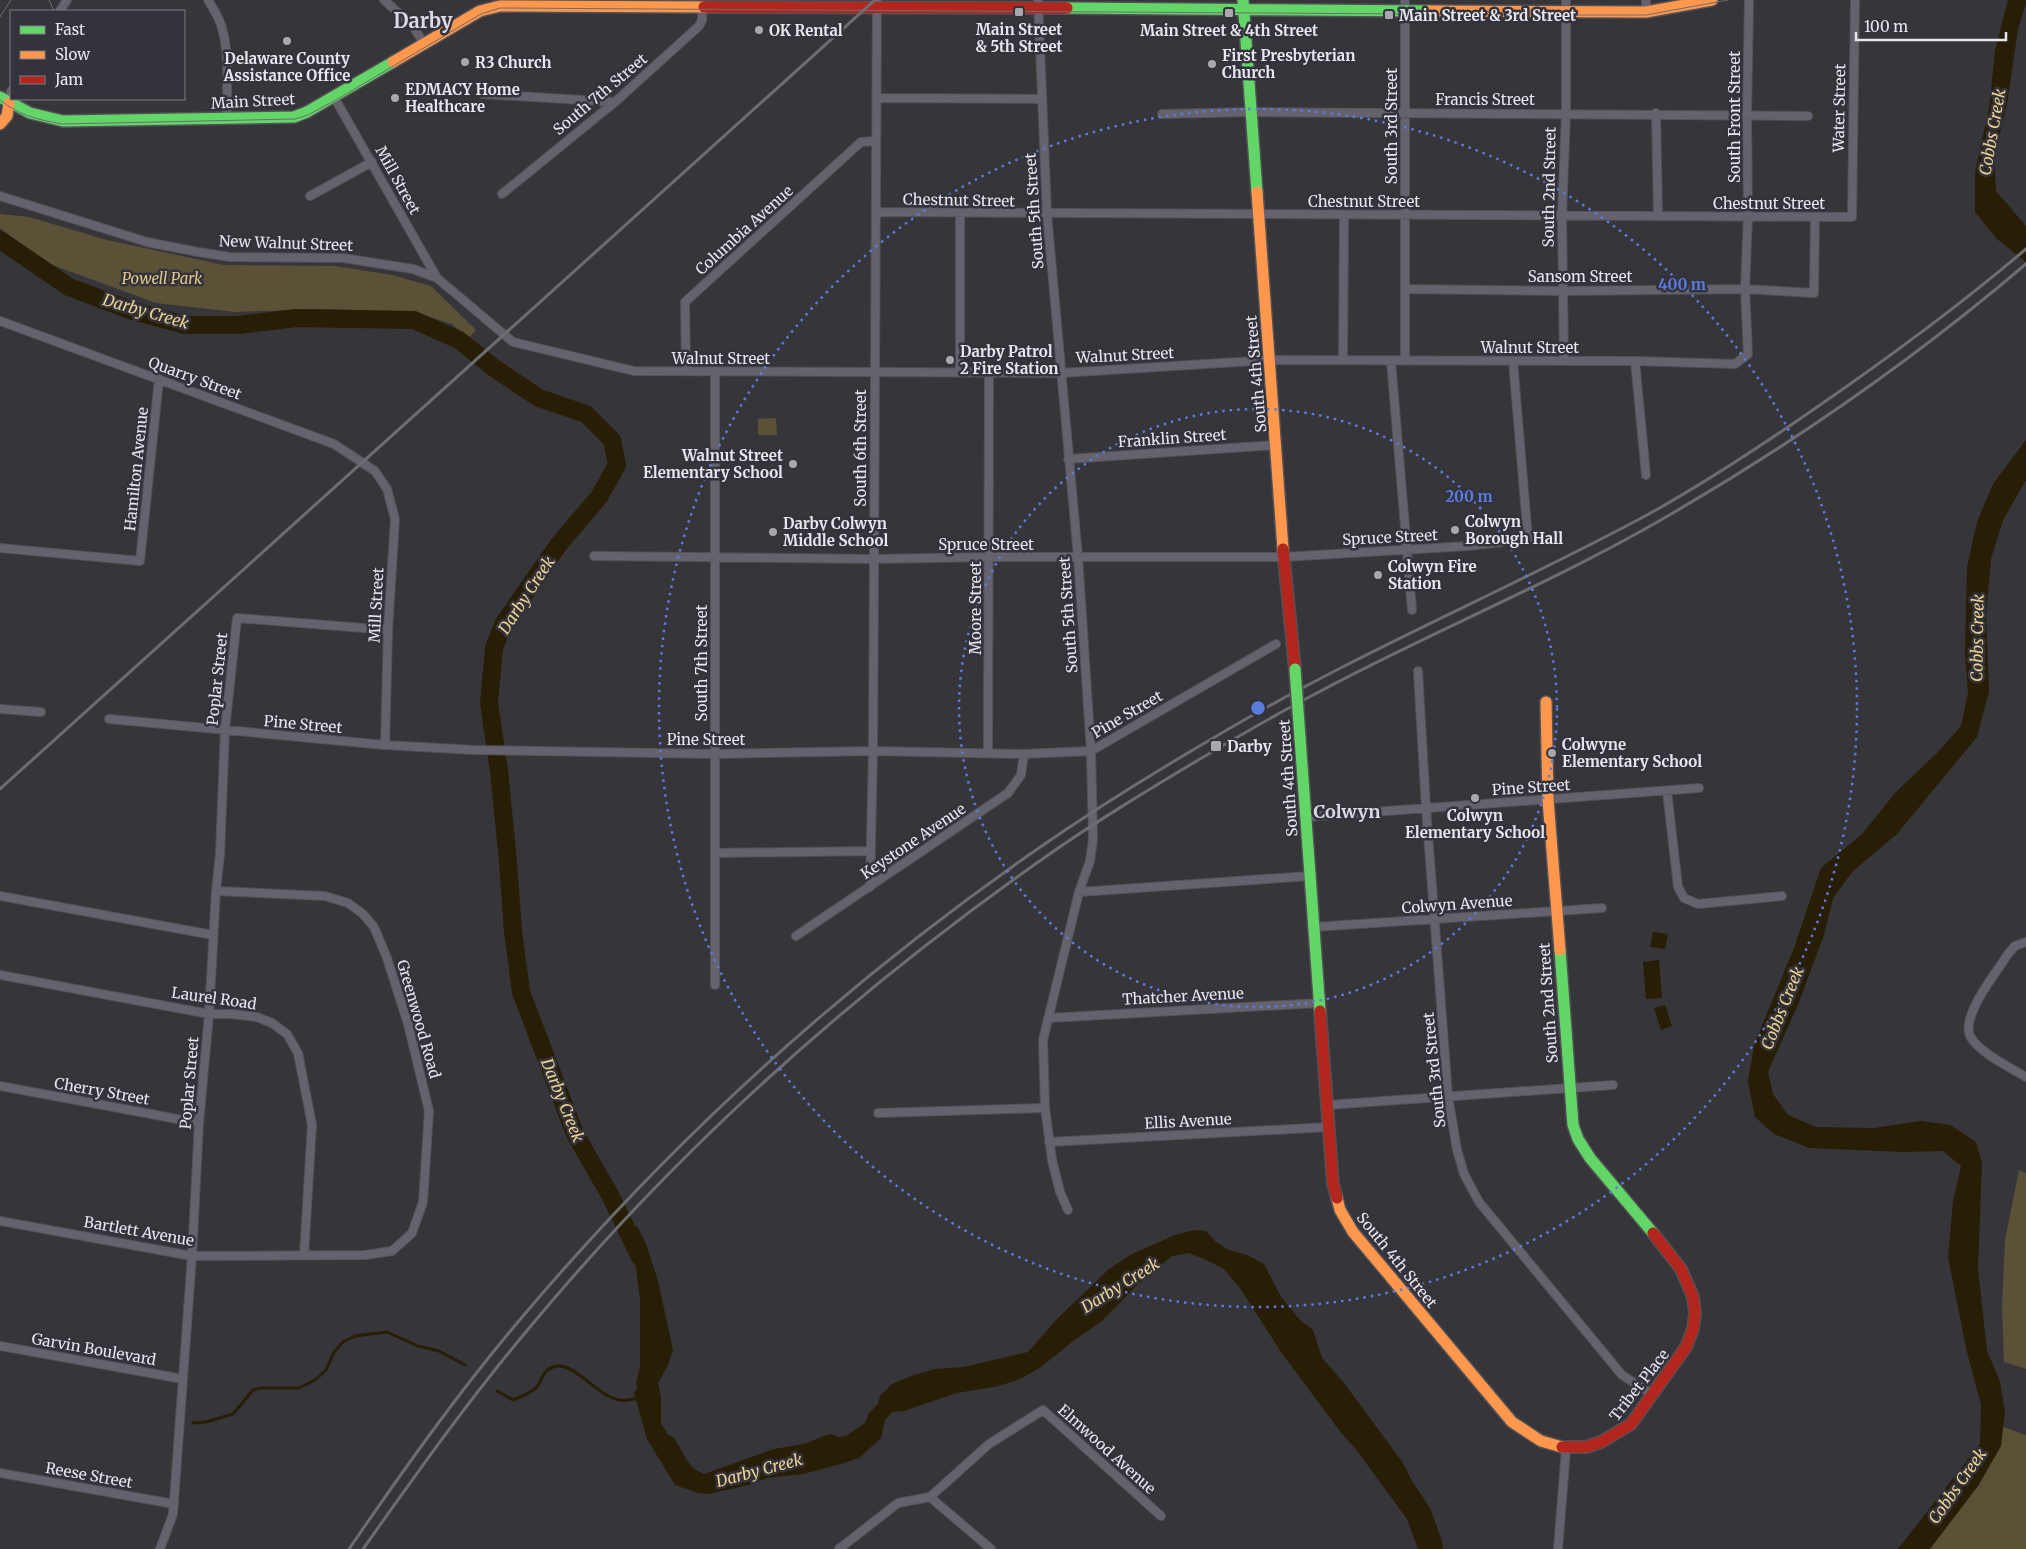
<svg xmlns="http://www.w3.org/2000/svg" width="2026" height="1549" font-family="Merriweather,serif">
<rect width="100%" height="100%" fill="#35353a"/>
<path fill="#5a5137" d="M 0,214 L 29,217 L 107,240 L 224,265 L 335,266 L 392,275 L 431,286 L 476,330 L 468,339 L 452,324 L 417,313 L 328,309 L 234,312 L 156,303 L 44,262 L 0,228 Z
M 776,418 L 777,435 L 758,435 L 758,419 Z
M 2019,1170 L 2026,1173 L 2026,1369 L 2004,1362 L 2002,1307 L 2005,1239 Z
M 2003,1427 L 2026,1435 L 2026,1549 L 1925,1549 Z"/>
<path fill="#281e05" d="M 2008,0 L 2026,0 L 2026,3 L 2018,29 L 2007,104 L 1994,157 L 1996,191 L 2026,226 L 2026,262 L 1997,239 L 1975,212 L 1975,172 L 1989,109 L 1995,51 Z
M 2026,440 L 2026,480 L 2003,520 L 1991,559 L 1986,615 L 1989,692 L 1977,737 L 1897,834 L 1853,871 L 1833,898 L 1824,935 L 1799,1002 L 1768,1072 L 1773,1094 L 1788,1115 L 1816,1127 L 1874,1128 L 1921,1121 L 1950,1125 L 1976,1142 L 1982,1163 L 1978,1268 L 1987,1351 L 2000,1381 L 2005,1412 L 2001,1446 L 1978,1486 L 1930,1549 L 1898,1549 L 1980,1444 L 1981,1405 L 1967,1352 L 1948,1257 L 1953,1202 L 1961,1166 L 1943,1151 L 1904,1152 L 1809,1148 L 1774,1134 L 1755,1117 L 1748,1082 L 1754,1045 L 1794,948 L 1821,868 L 1862,834 L 1896,792 L 1938,752 L 1961,726 L 1968,693 L 1965,652 L 1967,567 L 1977,522 L 1993,484 Z
M 1653,932 L 1668,934 L 1665,949 L 1650,947 Z
M 1659,960 L 1662,998 L 1646,999 L 1643,962 Z
M 1665,1005 L 1672,1026 L 1661,1030 L 1654,1008 Z
M 637,1226 L 646,1244 L 658,1281 L 673,1350 L 668,1365 L 658,1383 L 661,1398 L 661,1423 L 668,1435 L 672,1436 C 684,1450 685,1467 704,1474 L 774,1449 L 804,1444 L 824,1436 L 832,1434 L 838,1437 L 846,1436 L 865,1423 L 869,1413 L 878,1404 L 880,1396 L 892,1384 L 911,1376 L 935,1369 L 964,1367 L 1028,1352 L 1058,1318 L 1109,1269 L 1132,1254 L 1175,1235 L 1194,1230 L 1206,1231 L 1216,1242 L 1229,1250 L 1247,1255 L 1264,1264 L 1281,1297 L 1300,1320 L 1313,1330 L 1322,1358 L 1344,1383 L 1403,1463 L 1412,1481 L 1430,1508 L 1442,1541 L 1443,1549 L 1418,1549 L 1407,1519 L 1355,1448 L 1342,1434 L 1281,1352 L 1240,1288 L 1224,1269 L 1202,1258 L 1188,1253 L 1172,1256 L 1136,1286 L 1102,1321 L 1073,1341 L 1041,1367 L 1020,1379 L 999,1386 L 957,1393 L 904,1411 L 892,1412 L 885,1420 L 881,1438 L 859,1458 L 841,1464 L 803,1474 L 767,1478 L 749,1485 L 708,1494 L 698,1493 L 675,1485 L 647,1439 L 634,1393 L 637,1389 L 636,1383 L 640,1367 L 640,1300 L 636,1267 L 627,1238 Z"/>
<g fill="none" stroke-linecap="round" stroke-linejoin="round">
<path stroke="#281e05" stroke-width="3" d="M 497,1391 L 513,1400 C 521,1397 531,1393 537,1387 C 543,1379 542,1371 553,1367 C 574,1360 596,1396 619,1400 C 625,1401 633,1399 639,1398
M 193,1423 L 206,1422 L 233,1414 L 253,1390 L 261,1388 L 299,1388 L 315,1380 L 326,1370 L 334,1352 L 343,1342 L 355,1336 L 387,1332 L 418,1346 L 439,1351 L 465,1365"/>
<path stroke="#281e05" stroke-width="18" d="M 0,240 L 69,287 L 133,311 L 185,325 L 239,325 L 296,318 L 414,320 L 459,340 L 494,368 L 539,398 L 586,414 L 612,440 L 617,465 L 599,497 L 559,544 L 504,623 L 494,648 L 489,703 L 499,771 L 508,862 L 513,931 L 521,992 L 575,1134 L 610,1195 L 640,1257"/>
<g stroke="#525256" stroke-width="10">
<path id="street" d="M 208,0 C 214,10 221,20 223,32 C 230,59 226,90 227,118
M 384,0 L 413,26 L 424,44
M 1038,0 L 1047,214 L 1078,557 L 1091,751 L 1093,839 L 1090,861 L 1079,892 L 1043,1040 L 1045,1108 L 1052,1160 L 1060,1192 L 1068,1210
M 1405,0 L 1405,361
M 1646,0 L 1646,12
M 60,11 L 67,0
M 482,94 L 615,102
M 334,97 L 437,278
M 878,98 L 1041,99
M 9,103 L 11,91
M 1656,113 L 1658,216
M 1162,114 L 1250,112 L 1808,116
M 502,194 L 615,102 L 699,26 L 702,20 L 703,7
M 0,196 L 147,242 L 198,252 L 230,257 L 343,258 L 413,269 L 437,278 L 513,342 L 634,371 L 1061,373 L 1270,360 L 1635,361 L 1735,364 L 1748,354 L 1745,289 L 1748,216 L 1747,114 L 1749,0
M 310,196 L 372,162
M 876,212 L 1852,217 L 1855,0
M 960,214 L 960,373
M 1405,289 L 1564,291 L 1745,289 L 1814,293 L 1815,217
M 0,321 L 334,444 L 375,471 L 387,489 L 395,519 L 388,630 L 385,745
M 1343,360 L 1344,215
M 1391,361 L 1412,610
M 1564,361 L 1562,216 L 1566,113 L 1566,0
M 1635,361 L 1646,475
M 686,371 L 685,302 L 861,142 L 876,141
M 1068,459 L 1277,445
M 0,548 L 140,561 L 159,379
M 594,556 L 873,559 L 989,557 L 1284,557 L 1468,546 L 1528,539 L 1513,361
M 1418,671 L 1426,808 L 1448,1096 L 1457,1150 L 1464,1174 L 1479,1202 L 1622,1375 L 1653,1395
M 0,709 L 41,712
M 109,719 L 385,745 L 474,750 L 715,754 L 873,751 L 1024,754 L 1091,751 L 1276,644
M 988,753 L 989,373
M 1667,791 L 1678,887 L 1684,898 L 1698,904 L 1782,896
M 1306,817 L 1699,788
M 715,853 L 871,851
M 870,887 L 873,751 L 877,0
M 1079,892 L 1310,876
M 0,896 L 213,935
M 1314,927 L 1602,908
M 796,936 L 1008,793 L 1021,775 L 1024,754
M 2026,942 L 2015,946 L 2008,954 C 1997,972 1961,1015 1970,1036 C 1978,1052 2011,1068 2026,1077
M 0,975 L 209,1014 L 232,1014 L 257,1017 L 272,1023 L 287,1034 L 298,1053 L 312,1125 L 304,1255
M 715,985 L 715,371
M 1048,1018 L 1319,1003
M 0,1086 L 199,1123
M 1327,1105 L 1613,1085
M 878,1113 L 1045,1108
M 1049,1142 L 1329,1127
M 0,1221 L 192,1256 L 365,1255 L 392,1251 L 412,1233 L 423,1202 L 429,1111 L 408,1024 L 387,958 L 374,927 L 363,914 L 348,903 L 325,896 L 216,891
M 0,1346 L 183,1379
M 0,1473 L 174,1504
M 930,1497 L 991,1549
M 160,1549 L 173,1514 L 192,1256 L 199,1123 L 209,1014 L 216,891 L 220,854 L 225,730 L 237,618 L 388,630
M 839,1549 L 898,1503 L 930,1497 L 989,1444 L 1043,1410 L 1161,1516
M 1558,1549 L 1566,1449"/>
</g>
<g stroke="#525256" stroke-width="14">
<path id="fast" d="M 1243,0 L 1257,192
M 1067,8 L 1429,11
M 0,97 L 30,113 L 63,121 L 294,117 L 307,112 L 393,62
M 1300,738 L 1320,1011
M 1560,950 L 1573,1125 L 1578,1139 L 1590,1158 L 1653,1233"/>
</g>
<g stroke="#525256" stroke-width="14">
<path id="slow" d="M 1429,11 L 1646,12 L 1712,0
M 393,62 L 480,11 L 500,6 L 704,7
M 0,124 L 7,116 L 9,103
M 1257,192 L 1283,549
M 1546,702 L 1548,800 L 1560,950
M 1337,1198 L 1340,1210 L 1353,1232 L 1512,1422 L 1541,1441 L 1562,1447"/>
</g>
<g stroke="#525256" stroke-width="14">
<path id="jam" d="M 704,7 L 1067,8
M 1283,549 L 1295,669
M 1320,1011 L 1333,1184 L 1337,1198
M 1562,1447 L 1586,1447 L 1601,1442 L 1631,1424 L 1686,1347 L 1693,1329 L 1695,1313 L 1693,1297 L 1681,1269 L 1653,1233"/>
</g>
<use href="#street" stroke="#65626e" stroke-width="8"/>
<use href="#fast" stroke="#63d668" stroke-width="11"/>
<use href="#slow" stroke="#ff974d" stroke-width="11"/>
<use href="#jam" stroke="#b3261e" stroke-width="11"/>
<path stroke="#6d6c73" stroke-width="1" d="M 49,0 L 54,11
M 58,11 L 65,0
M 0,17 L 11,0
M 0,100 C 18,115 39,120 62,124 L 295,119 L 308,115 L 336,100 L 481,14 L 500,8 L 1566,15 L 1646,15 L 1728,0"/>
<path stroke="#6d6c73" stroke-width="3" d="M 0,789 L 875,0
M 349,1549 C 404,1469 460,1390 523,1316 C 672,1140 844,984 1033,852 C 1092,811 1153,773 1215,737 C 1354,654 1504,592 1647,515 C 1707,482 1764,444 1820,405 C 1891,356 1960,305 2026,249
M 363,1549 C 417,1473 470,1398 530,1327 C 678,1149 852,993 1041,860 C 1099,819 1161,782 1222,746 C 1253,728 1284,710 1315,694 C 1428,633 1548,585 1659,521 C 1788,447 1912,361 2026,264"/>
<g stroke="#525256" stroke-width="14" stroke-linecap="butt">
<path id="fast-bridge" d="M 1295,669 L 1300,738"/>
</g>
<use href="#fast-bridge" stroke="#63d668" stroke-width="11"/>
</g>
<g fill="none" stroke="#5a7cde" stroke-width="2.5" stroke-dasharray="2.5 5">
<circle cx="1258" cy="708" r="299"/>
<circle cx="1258" cy="708" r="599"/>
</g>
<g fill="#a9a8ae" stroke="#34333c" stroke-width="2">
<rect x="1014" y="7" width="10" height="10" rx="2.5"/>
<rect x="1224" y="8" width="10" height="10" rx="2.5"/>
<rect x="1384" y="10" width="10" height="10" rx="2.5"/>
<circle cx="759" cy="30" r="5"/>
<circle cx="287" cy="41" r="5"/>
<circle cx="465" cy="62" r="5"/>
<circle cx="1212" cy="64" r="5"/>
<circle cx="395" cy="98" r="5"/>
<circle cx="950" cy="360" r="5"/>
<circle cx="793" cy="464" r="5"/>
<circle cx="1455" cy="530" r="5"/>
<circle cx="773" cy="532" r="5"/>
<circle cx="1378" cy="575" r="5"/>
<rect x="1210" y="740" width="12" height="12" rx="2.5"/>
<circle cx="1552" cy="753" r="5"/>
<circle cx="1475" cy="798" r="5"/>
</g>
<g text-anchor="middle" dominant-baseline="central" stroke-width="5" stroke-linejoin="round" paint-order="stroke">
<g font-size="15" font-weight="bold" fill="#e7e6ec" stroke="#34333c" text-anchor="start">
<text x="1399" y="15">Main Street &amp; 3rd Street</text>
<text x="1019" y="29" text-anchor="middle">Main Street<tspan x="1019" dy="17">&amp; 5th Street</tspan></text>
<text x="769" y="30">OK Rental</text>
<text x="1229" y="30" text-anchor="middle">Main Street &amp; 4th Street</text>
<text x="1222" y="55">First Presbyterian<tspan x="1222" dy="17">Church</tspan></text>
<text x="287" y="58" text-anchor="middle">Delaware County<tspan x="287" dy="17">Assistance Office</tspan></text>
<text x="475" y="62">R3 Church</text>
<text x="405" y="89">EDMACY Home<tspan x="405" dy="17">Healthcare</tspan></text>
<text x="960" y="351">Darby Patrol<tspan x="960" dy="17">2 Fire Station</tspan></text>
<text x="783" y="455" text-anchor="end">Walnut Street<tspan x="783" dy="17">Elementary School</tspan></text>
<text x="1465" y="521">Colwyn<tspan x="1465" dy="17">Borough Hall</tspan></text>
<text x="783" y="523">Darby Colwyn<tspan x="783" dy="17">Middle School</tspan></text>
<text x="1388" y="566">Colwyn Fire<tspan x="1388" dy="17">Station</tspan></text>
<text x="1562" y="744">Colwyne<tspan x="1562" dy="17">Elementary School</tspan></text>
<text x="1227" y="746">Darby</text>
<text x="1475" y="815" text-anchor="middle">Colwyn<tspan x="1475" dy="17">Elementary School</tspan></text>
</g>
<g font-size="15" fill="#e7e6ec" stroke="#34333c">
<text transform="translate(600 94) rotate(-40)">South 7th Street</text>
<text x="1485" y="99">Francis Street</text>
<text transform="translate(253 101) rotate(-3)">Main Street</text>
<text transform="translate(1839 108) rotate(-89)">Water Street</text>
<text transform="translate(1734 117) rotate(-90)">South Front Street</text>
<text transform="translate(1391 126) rotate(-90)">South 3rd Street</text>
<text transform="translate(398 180) rotate(61)">Mill Street</text>
<text transform="translate(1549 187) rotate(-89)">South 2nd Street</text>
<text transform="translate(959 200) rotate(1)">Chestnut Street</text>
<text x="1364" y="201">Chestnut Street</text>
<text x="1769" y="203">Chestnut Street</text>
<text transform="translate(1034 211) rotate(-94)">South 5th Street</text>
<text transform="translate(744 230) rotate(-42)">Columbia Avenue</text>
<text transform="translate(286 243) rotate(2)">New Walnut Street</text>
<text x="1580" y="276">Sansom Street</text>
<text x="1530" y="347">Walnut Street</text>
<text transform="translate(1125 355) rotate(-3)">Walnut Street</text>
<text x="721" y="358">Walnut Street</text>
<text transform="translate(1256 374) rotate(-95)">South 4th Street</text>
<text transform="translate(195 378) rotate(20)">Quarry Street</text>
<text transform="translate(1172 438) rotate(-4)">Franklin Street</text>
<text transform="translate(860 448) rotate(-90)">South 6th Street</text>
<text transform="translate(136 469) rotate(-84)">Hamilton Avenue</text>
<text transform="translate(1390 537) rotate(-3)">Spruce Street</text>
<text x="986" y="544">Spruce Street</text>
<text transform="translate(376 605) rotate(-87)">Mill Street</text>
<text transform="translate(975 608) rotate(-90)">Moore Street</text>
<text transform="translate(1068 615) rotate(-94)">South 5th Street</text>
<text transform="translate(701 663) rotate(-90)">South 7th Street</text>
<text transform="translate(217 679) rotate(-84)">Poplar Street</text>
<text transform="translate(1127 714) rotate(-30)">Pine Street</text>
<text transform="translate(303 724) rotate(5)">Pine Street</text>
<text x="706" y="739">Pine Street</text>
<text transform="translate(1288 778) rotate(-94)">South 4th Street</text>
<text transform="translate(1531 787) rotate(-4)">Pine Street</text>
<text transform="translate(913 841) rotate(-34)">Keystone Avenue</text>
<text transform="translate(1457 904) rotate(-4)">Colwyn Avenue</text>
<text transform="translate(1183 996) rotate(-3)">Thatcher Avenue</text>
<text transform="translate(214 998) rotate(8)">Laurel Road</text>
<text transform="translate(1548 1003) rotate(-94)">South 2nd Street</text>
<text transform="translate(419 1019) rotate(74)">Greenwood Road</text>
<text transform="translate(1434 1070) rotate(-96)">South 3rd Street</text>
<text transform="translate(189 1083) rotate(-85)">Poplar Street</text>
<text transform="translate(102 1091) rotate(10)">Cherry Street</text>
<text transform="translate(1188 1121) rotate(-3)">Ellis Avenue</text>
<text transform="translate(139 1231) rotate(10)">Bartlett Avenue</text>
<text transform="translate(1397 1260) rotate(51)">South 4th Street</text>
<text transform="translate(94 1349) rotate(10)">Garvin Boulevard</text>
<text transform="translate(1639 1385) rotate(-52)">Tribet Place</text>
<text transform="translate(1107 1449) rotate(42)">Elmwood Avenue</text>
<text transform="translate(89 1475) rotate(10)">Reese Street</text>
</g>
<g font-size="15" font-style="italic" fill="#e4ca87" stroke="#34333c">
<text x="162" y="278">Powell Park</text>
</g>
<g font-size="16" font-style="italic" fill="#eed490" stroke="#34333c">
<text transform="translate(1992 132) rotate(-80)">Cobbs Creek</text>
<text transform="translate(146 311) rotate(16)">Darby Creek</text>
<text transform="translate(526 595) rotate(-57)">Darby Creek</text>
<text transform="translate(1977 638) rotate(-89)">Cobbs Creek</text>
<text transform="translate(1782 1008) rotate(-68)">Cobbs Creek</text>
<text transform="translate(563 1100) rotate(68)">Darby Creek</text>
<text transform="translate(1120 1285) rotate(-32)">Darby Creek</text>
<text transform="translate(759 1470) rotate(-15)">Darby Creek</text>
<text transform="translate(1957 1486) rotate(-55)">Cobbs Creek</text>
</g>
<g font-size="18" font-weight="bold" fill="#dbd9e6" stroke="#34333c">
<text x="1347" y="811">Colwyn</text>
</g>
<g font-size="20" font-weight="bold" fill="#dbd9e6" stroke="#34333c">
<text x="423" y="20">Darby</text>
</g>
</g>
<circle cx="1258" cy="708" r="8" fill="#5a7cde" stroke="#34333c" stroke-width="2.5"/>
<g font-size="15" text-anchor="middle" font-weight="bold" fill="#5a7cde" stroke="#34333c" stroke-width="5" stroke-linejoin="round" paint-order="stroke">
<text x="1682" y="290">400 m</text>
<text x="1469" y="502">200 m</text>
</g>
<rect x="10" y="10" width="175" height="90" fill="#34333c" stroke="#7c7b82"/>
<rect x="20" y="26" width="25" height="8" fill="#63d668" stroke="#7c7b82"/>
<text x="55" y="35" font-size="15" fill="#e7e6ec">Fast</text>
<rect x="20" y="51" width="25" height="8" fill="#ff974d" stroke="#7c7b82"/>
<text x="55" y="60" font-size="15" fill="#e7e6ec">Slow</text>
<rect x="20" y="76" width="25" height="8" fill="#b3261e" stroke="#7c7b82"/>
<text x="55" y="85" font-size="15" fill="#e7e6ec">Jam</text>
<path d="M1856 32v8h150v-8" fill="none" stroke="#e7e6ec" stroke-width="2.5"/>
<text x="1864" y="32" font-size="15" fill="#e7e6ec" stroke="#34333c" stroke-width="4" paint-order="stroke">100 m</text>
</svg>
